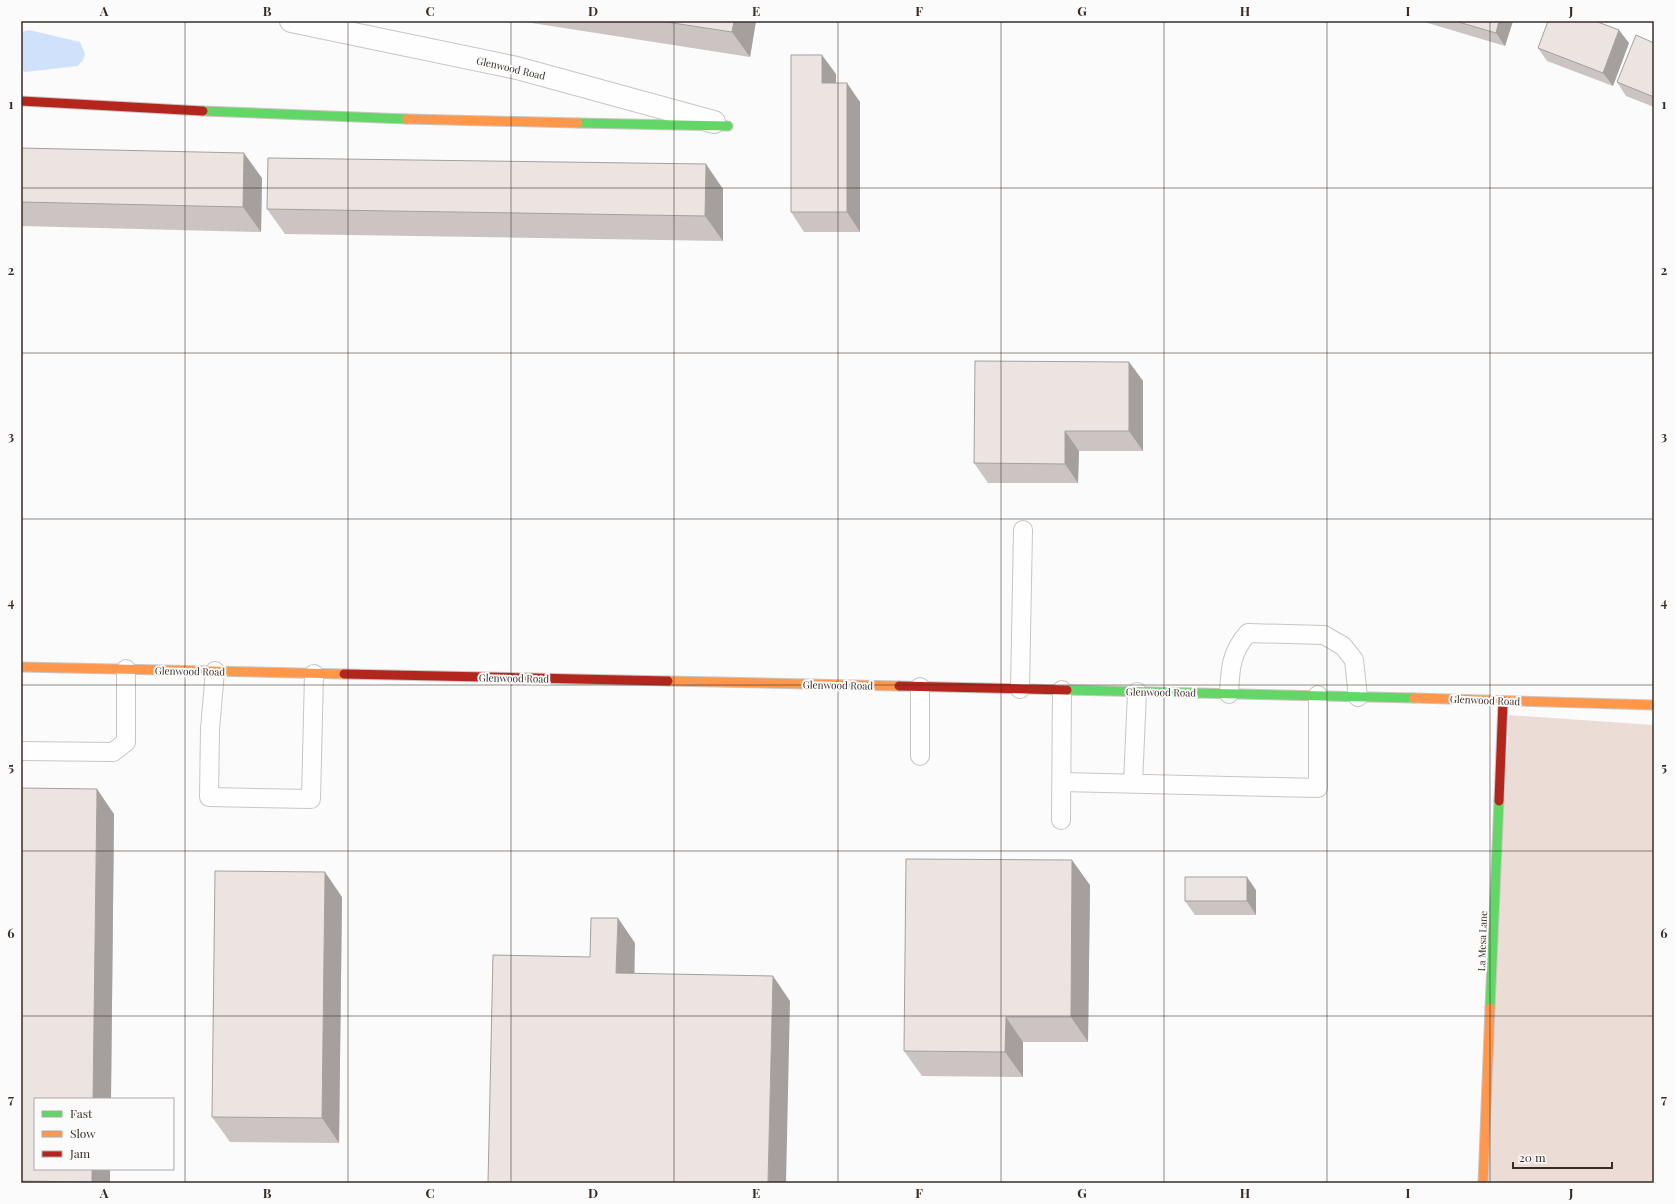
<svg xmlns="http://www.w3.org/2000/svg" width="1675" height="1204" font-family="'Playfair Display',serif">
<rect width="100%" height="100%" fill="#fbfbfb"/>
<path fill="#ebddd6" d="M 1509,715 L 1654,725 L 1654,1183 L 1484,1183 Z"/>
<path fill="#d0e2fb" d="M 29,30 L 80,42 L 85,54 L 83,60 L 78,66 L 25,72 L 21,69 L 21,32 Z"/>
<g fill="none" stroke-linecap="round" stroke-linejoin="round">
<g stroke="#cbc5c2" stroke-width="20">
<path id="lane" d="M 215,671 L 210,729 L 209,797 L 311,799 L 314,674
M 920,687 L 920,756
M 1020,689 L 1023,530
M 1229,694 C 1230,669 1231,652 1248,633 L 1324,635 L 1343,646 L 1354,660 L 1358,697
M 21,751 L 113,752 L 126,742 L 126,669
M 1062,782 L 1318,788 L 1318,695
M 1133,784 L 1137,692
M 1061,820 L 1062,690"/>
</g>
<g stroke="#cbc5c2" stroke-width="24">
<path id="street" d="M 291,21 L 517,68 L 714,122"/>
</g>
<g stroke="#cbc5c2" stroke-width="11">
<path id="fast" d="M 203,111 L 407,119
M 578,123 L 728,126
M 1067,690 L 1414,698
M 1490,1008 L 1499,801"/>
</g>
<g stroke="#cbc5c2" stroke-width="11">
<path id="slow" d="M 407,119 L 578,123
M 21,667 L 344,674
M 668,681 L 899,686
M 1414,698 L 1654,705
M 1483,1183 L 1490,1008"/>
</g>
<g stroke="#cbc5c2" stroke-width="11">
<path id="jam" d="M 21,101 L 203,111
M 344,674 L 668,681
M 899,686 L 1067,690
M 1499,801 L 1503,701"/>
</g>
<use href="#lane" stroke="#fefefe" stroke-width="18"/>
<use href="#street" stroke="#fefefe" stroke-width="22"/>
<use href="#fast" stroke="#63d668" stroke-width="9"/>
<use href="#slow" stroke="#ff974d" stroke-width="9"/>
<use href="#jam" stroke="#b3261e" stroke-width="9"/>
</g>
<path fill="#cbc4c2" d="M 519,21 L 756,21 L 750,57 Z
M 1421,21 L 1513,21 L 1505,46 Z
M 1629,43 L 1613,86 L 1547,61 L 1538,48 Z
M 1654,43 L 1654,107 L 1626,96 L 1617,82 Z
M 836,74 L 836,83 L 860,102 L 860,232 L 804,232 L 791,212 Z
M 21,148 L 262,178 L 261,232 L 21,226 Z
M 723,189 L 723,241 L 285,234 L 267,209 Z
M 1129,362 L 1143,381 L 1143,451 L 1079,451 L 1078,483 L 988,483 L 974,463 Z
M 21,788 L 114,814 L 111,1099 L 35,1099 L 35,1169 L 110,1169 L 110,1183 L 21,1183 Z
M 1090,885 L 1088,1042 L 1023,1042 L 1023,1077 L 922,1076 L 904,1051 Z
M 1256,890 L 1256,915 L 1195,915 L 1185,901 Z
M 342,897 L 339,1143 L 230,1142 L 212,1117 Z"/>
<path fill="#a5a09e" d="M 734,21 L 756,21 L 750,57 L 732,32 Z
M 1499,21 L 1513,21 L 1505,46 L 1496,33 Z
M 1619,30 L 1629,43 L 1613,86 L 1603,73 Z
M 822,55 L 836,74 L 836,102 L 822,83 Z
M 847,83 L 860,102 L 860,232 L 847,212 Z
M 244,153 L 262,178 L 261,232 L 243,207 Z
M 706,164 L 723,189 L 723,241 L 705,216 Z
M 1129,362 L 1143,381 L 1143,451 L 1129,431 Z
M 1065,431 L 1079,451 L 1078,483 L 1065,464 Z
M 97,789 L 114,814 L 111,1099 L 93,1099 Z
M 1072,860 L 1090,885 L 1088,1042 L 1071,1017 Z
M 325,872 L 342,897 L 339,1143 L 322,1118 Z
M 1247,877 L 1256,890 L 1256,915 L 1247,901 Z
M 618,918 L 635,943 L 634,998 L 616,973 Z
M 773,976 L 790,1001 L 786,1183 L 768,1183 Z
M 1006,1017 L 1023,1042 L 1023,1077 L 1005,1052 Z
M 92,1169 L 110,1169 L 110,1183 L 93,1183 L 92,1182 Z"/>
<path fill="#ece4e1" stroke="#a5a09e" d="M 660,21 L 734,21 L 732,32 Z
M 1455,21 L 1499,21 L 1496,33 Z
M 1548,21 L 1595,21 L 1619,30 L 1603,73 L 1538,48 Z
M 1636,35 L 1654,43 L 1654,97 L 1617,82 Z
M 791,55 L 822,55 L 822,83 L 847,83 L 847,212 L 791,212 Z
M 21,148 L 244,153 L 243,207 L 21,202 Z
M 268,158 L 706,164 L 705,216 L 267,209 Z
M 975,361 L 1129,362 L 1129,431 L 1065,431 L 1065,464 L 974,463 Z
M 21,788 L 97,789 L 93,1099 L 35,1099 L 35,1169 L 92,1169 L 92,1182 L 21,1181 Z
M 906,859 L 1072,860 L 1071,1017 L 1006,1017 L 1005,1052 L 904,1051 Z
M 215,871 L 325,872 L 322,1118 L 212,1117 Z
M 1185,877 L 1247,877 L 1247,901 L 1185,901 Z
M 591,918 L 618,918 L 616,973 L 773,976 L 768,1183 L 488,1183 L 493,955 L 590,957 Z"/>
<path fill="none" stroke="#392c26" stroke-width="1" stroke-opacity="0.55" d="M 185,21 L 185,1183M 348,21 L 348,1183M 511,21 L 511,1183M 674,21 L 674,1183M 838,21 L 838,1183M 1001,21 L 1001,1183M 1164,21 L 1164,1183M 1327,21 L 1327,1183M 1490,21 L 1490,1183M 21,188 L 1654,188M 21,353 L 1654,353M 21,519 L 1654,519M 21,685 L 1654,685M 21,851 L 1654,851M 21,1016 L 1654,1016"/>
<g text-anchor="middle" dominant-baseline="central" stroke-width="4" stroke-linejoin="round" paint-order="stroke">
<g font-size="10" fill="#392c26" stroke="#fbfbfb">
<text transform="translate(511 68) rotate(13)">Glenwood Road</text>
<text transform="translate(190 671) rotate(1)">Glenwood Road</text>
<text transform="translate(514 678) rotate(1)">Glenwood Road</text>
<text transform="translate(838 685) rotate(1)">Glenwood Road</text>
<text transform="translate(1161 692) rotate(1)">Glenwood Road</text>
<text transform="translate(1485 700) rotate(2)">Glenwood Road</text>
<text transform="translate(1482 941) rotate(-88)">La Mesa Lane</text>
</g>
</g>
<rect width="1675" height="1204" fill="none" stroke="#fbfbfb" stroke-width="44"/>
<rect x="34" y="1098" width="140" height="72" fill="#fbfbfb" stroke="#ada8a6"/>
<rect x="42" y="1111" width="20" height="6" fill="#63d668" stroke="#ada8a6"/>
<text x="70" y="1118" font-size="12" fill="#392c26">Fast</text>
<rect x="42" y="1131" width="20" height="6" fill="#ff974d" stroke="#ada8a6"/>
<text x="70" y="1138" font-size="12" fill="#392c26">Slow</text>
<rect x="42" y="1151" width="20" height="6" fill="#b3261e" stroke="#ada8a6"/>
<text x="70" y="1158" font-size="12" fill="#392c26">Jam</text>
<path d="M1513 1162v6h99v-6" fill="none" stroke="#392c26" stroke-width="2"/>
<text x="1519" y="1162" font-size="12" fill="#392c26" stroke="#fbfbfb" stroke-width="3" paint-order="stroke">20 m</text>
<rect x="22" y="22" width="1631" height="1160" fill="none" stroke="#392c26" stroke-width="1.5"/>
<g font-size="13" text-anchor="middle" font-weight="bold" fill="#392c26">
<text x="104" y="16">A</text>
<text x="267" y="16">B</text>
<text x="430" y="16">C</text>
<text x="593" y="16">D</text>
<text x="756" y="16">E</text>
<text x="919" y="16">F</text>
<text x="1082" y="16">G</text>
<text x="1245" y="16">H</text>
<text x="1408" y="16">I</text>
<text x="1571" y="16">J</text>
<text x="11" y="109">1</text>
<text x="1664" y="109">1</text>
<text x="11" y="275">2</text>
<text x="1664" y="275">2</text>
<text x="11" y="441">3</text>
<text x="1664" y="441">3</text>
<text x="11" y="607">4</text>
<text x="1664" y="607">4</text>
<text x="11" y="772">5</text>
<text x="1664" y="772">5</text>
<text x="11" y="938">6</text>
<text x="1664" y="938">6</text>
<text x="11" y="1104">7</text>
<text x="1664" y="1104">7</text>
<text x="104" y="1198">A</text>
<text x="267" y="1198">B</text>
<text x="430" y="1198">C</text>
<text x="593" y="1198">D</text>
<text x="756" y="1198">E</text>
<text x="919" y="1198">F</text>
<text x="1082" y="1198">G</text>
<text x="1245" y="1198">H</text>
<text x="1408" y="1198">I</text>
<text x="1571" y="1198">J</text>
</g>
</svg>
